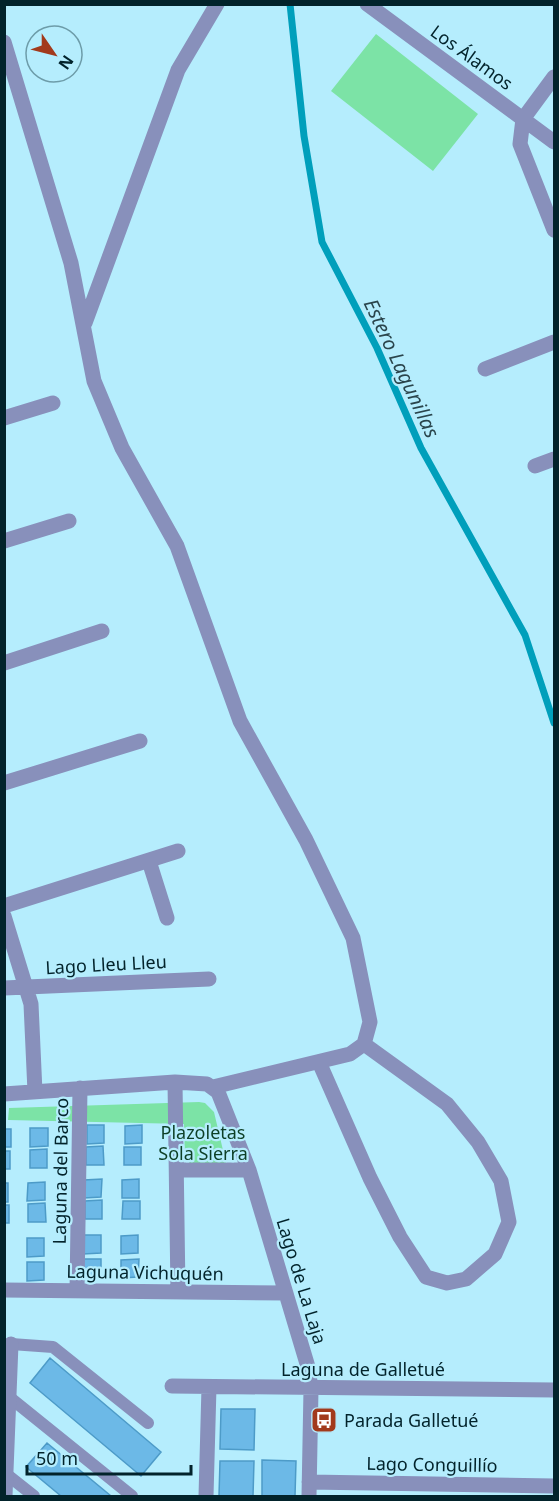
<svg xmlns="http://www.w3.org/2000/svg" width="559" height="1501" font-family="'Noto Sans',sans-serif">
<rect width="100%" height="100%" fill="#b5edfd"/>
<path fill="#7ce3a6" d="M 376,34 L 478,114 L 433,171 L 331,91 Z
M 199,1102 L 205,1103 L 214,1112 L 226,1163 L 190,1163 L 185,1158 L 184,1124 L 8,1120 L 9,1108 Z"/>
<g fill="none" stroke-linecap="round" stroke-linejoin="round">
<path stroke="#009fbb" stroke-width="7" d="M 290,4 L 304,136 L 322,242 L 377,348 L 421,448 L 525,635 L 554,723"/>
</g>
<path fill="#6cb9e7" stroke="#4d9bc8" stroke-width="1.5" d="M 87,1125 L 104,1125 L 104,1143 L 87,1144 Z
M 142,1125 L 142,1143 L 125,1144 L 125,1126 Z
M 30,1128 L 48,1128 L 48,1146 L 30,1147 Z
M 4,1129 L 11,1129 L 11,1147 L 4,1147 Z
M 103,1146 L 104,1165 L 86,1165 L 86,1147 Z
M 124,1147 L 141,1147 L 141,1165 L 124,1165 Z
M 47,1149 L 47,1168 L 30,1168 L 30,1150 Z
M 4,1151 L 10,1151 L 10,1169 L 4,1169 Z
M 102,1179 L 101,1197 L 84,1198 L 84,1180 Z
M 139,1179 L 139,1198 L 122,1198 L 122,1180 Z
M 45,1182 L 45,1200 L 27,1201 L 28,1183 Z
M 4,1183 L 8,1183 L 8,1202 L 4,1202 Z
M 102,1200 L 102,1219 L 85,1219 L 85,1201 Z
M 123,1201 L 140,1201 L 140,1219 L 122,1219 Z
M 45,1203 L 46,1222 L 28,1222 L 28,1204 Z
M 4,1205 L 9,1205 L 9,1223 L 4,1223 Z
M 83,1235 L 101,1235 L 101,1253 L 83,1254 Z
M 138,1235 L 138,1253 L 121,1254 L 121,1236 Z
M 27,1238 L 44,1238 L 44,1256 L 27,1257 Z
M 83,1259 L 101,1259 L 101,1277 L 83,1278 Z
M 139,1259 L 138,1277 L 121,1278 L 121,1260 Z
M 27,1262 L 44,1262 L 44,1280 L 27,1281 Z
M 50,1358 L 161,1452 L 141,1476 L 30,1383 Z
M 221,1409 L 255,1409 L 254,1450 L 220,1449 Z
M 47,1443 L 111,1496 L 61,1496 L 26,1467 Z
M 262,1460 L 296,1461 L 295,1496 L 262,1496 Z
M 220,1461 L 254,1461 L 253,1496 L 219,1496 Z"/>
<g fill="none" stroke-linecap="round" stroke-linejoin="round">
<path stroke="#8890bb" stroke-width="12" d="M 11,1344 L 53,1347 L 148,1423
M 8,1396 L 132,1496
M 5,1473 L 34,1496"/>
<path stroke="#8890bb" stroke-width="15" d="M 367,4 L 554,142
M 4,42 L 71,263 L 94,381 L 122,448 L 177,546 L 240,721 L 306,840 L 353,938 L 370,1022 L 364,1044 L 350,1054 L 213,1087
M 554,77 L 523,119 L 520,144 L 554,230
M 85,323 L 178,70 L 217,4
M 485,369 L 554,342
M 4,418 L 53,403
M 535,466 L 554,459
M 4,541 L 69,521
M 4,663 L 102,631
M 4,783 L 140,741
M 149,861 L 167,918
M 4,906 L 178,851
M 4,916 L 31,1004 L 35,1092
M 4,988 L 209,979
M 319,1062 L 370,1178 L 400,1237 L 426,1277 L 447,1283 L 466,1279 L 495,1254 L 509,1222 L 501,1181 L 478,1142 L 447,1104 L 364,1044
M 175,1082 L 178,1292
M 4,1094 L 175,1082 L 207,1084 L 218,1092 L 249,1170 L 308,1367 L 311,1389 L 309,1496
M 177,1170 L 249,1170
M 4,1290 L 285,1293
M 77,1291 L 80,1088
M 172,1386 L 554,1390
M 309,1482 L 554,1486
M 5,1496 L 11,1344
M 206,1496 L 209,1387"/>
</g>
<defs>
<g id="bus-square" transform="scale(1.35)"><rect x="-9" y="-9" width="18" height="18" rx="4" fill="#a23a1c" stroke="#b5edfd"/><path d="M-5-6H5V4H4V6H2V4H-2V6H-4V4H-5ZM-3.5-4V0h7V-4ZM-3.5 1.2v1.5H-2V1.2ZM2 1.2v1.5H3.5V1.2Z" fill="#fff"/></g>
</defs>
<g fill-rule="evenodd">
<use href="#bus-square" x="324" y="1420"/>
</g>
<g text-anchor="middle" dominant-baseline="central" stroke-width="4.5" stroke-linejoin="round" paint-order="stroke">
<g font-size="18" fill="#02232b" stroke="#b5edfd">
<text transform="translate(472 57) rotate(36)">Los Álamos</text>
<text transform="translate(106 964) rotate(-3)">Lago Lleu Lleu</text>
<text transform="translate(60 1171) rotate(-89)">Laguna del Barco</text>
<text transform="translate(145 1272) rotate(1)">Laguna Vichuquén</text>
<text transform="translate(302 1281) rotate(73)">Lago de La Laja</text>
<text x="363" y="1369">Laguna de Galletué</text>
<text transform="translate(432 1464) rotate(1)">Lago Conguillío</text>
</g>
<g font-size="18" fill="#0d3f26" stroke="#b5edfd">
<text x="203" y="1132">Plazoletas<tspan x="203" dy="21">Sola Sierra</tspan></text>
</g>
<g font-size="18" fill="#02232b" stroke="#b5edfd" text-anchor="start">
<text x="344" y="1420">Parada Galletué</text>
</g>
<g font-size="20" font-style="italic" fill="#2a454c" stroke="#b5edfd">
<text transform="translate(402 368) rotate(65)">Estero Lagunillas</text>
</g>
</g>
<rect width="559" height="1501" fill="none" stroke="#02232b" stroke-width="12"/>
<g transform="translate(54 54) rotate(125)"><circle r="28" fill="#b5edfd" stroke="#6d9ca9" stroke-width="1.5"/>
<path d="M0-4.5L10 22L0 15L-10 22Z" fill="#a23a1c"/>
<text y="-9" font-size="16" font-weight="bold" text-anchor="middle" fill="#02232b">N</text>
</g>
<path d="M27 1465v9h164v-9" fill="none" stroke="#02232b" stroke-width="3"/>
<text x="36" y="1465" font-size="18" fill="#02232b" stroke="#b5edfd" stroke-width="4.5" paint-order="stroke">50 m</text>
</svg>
